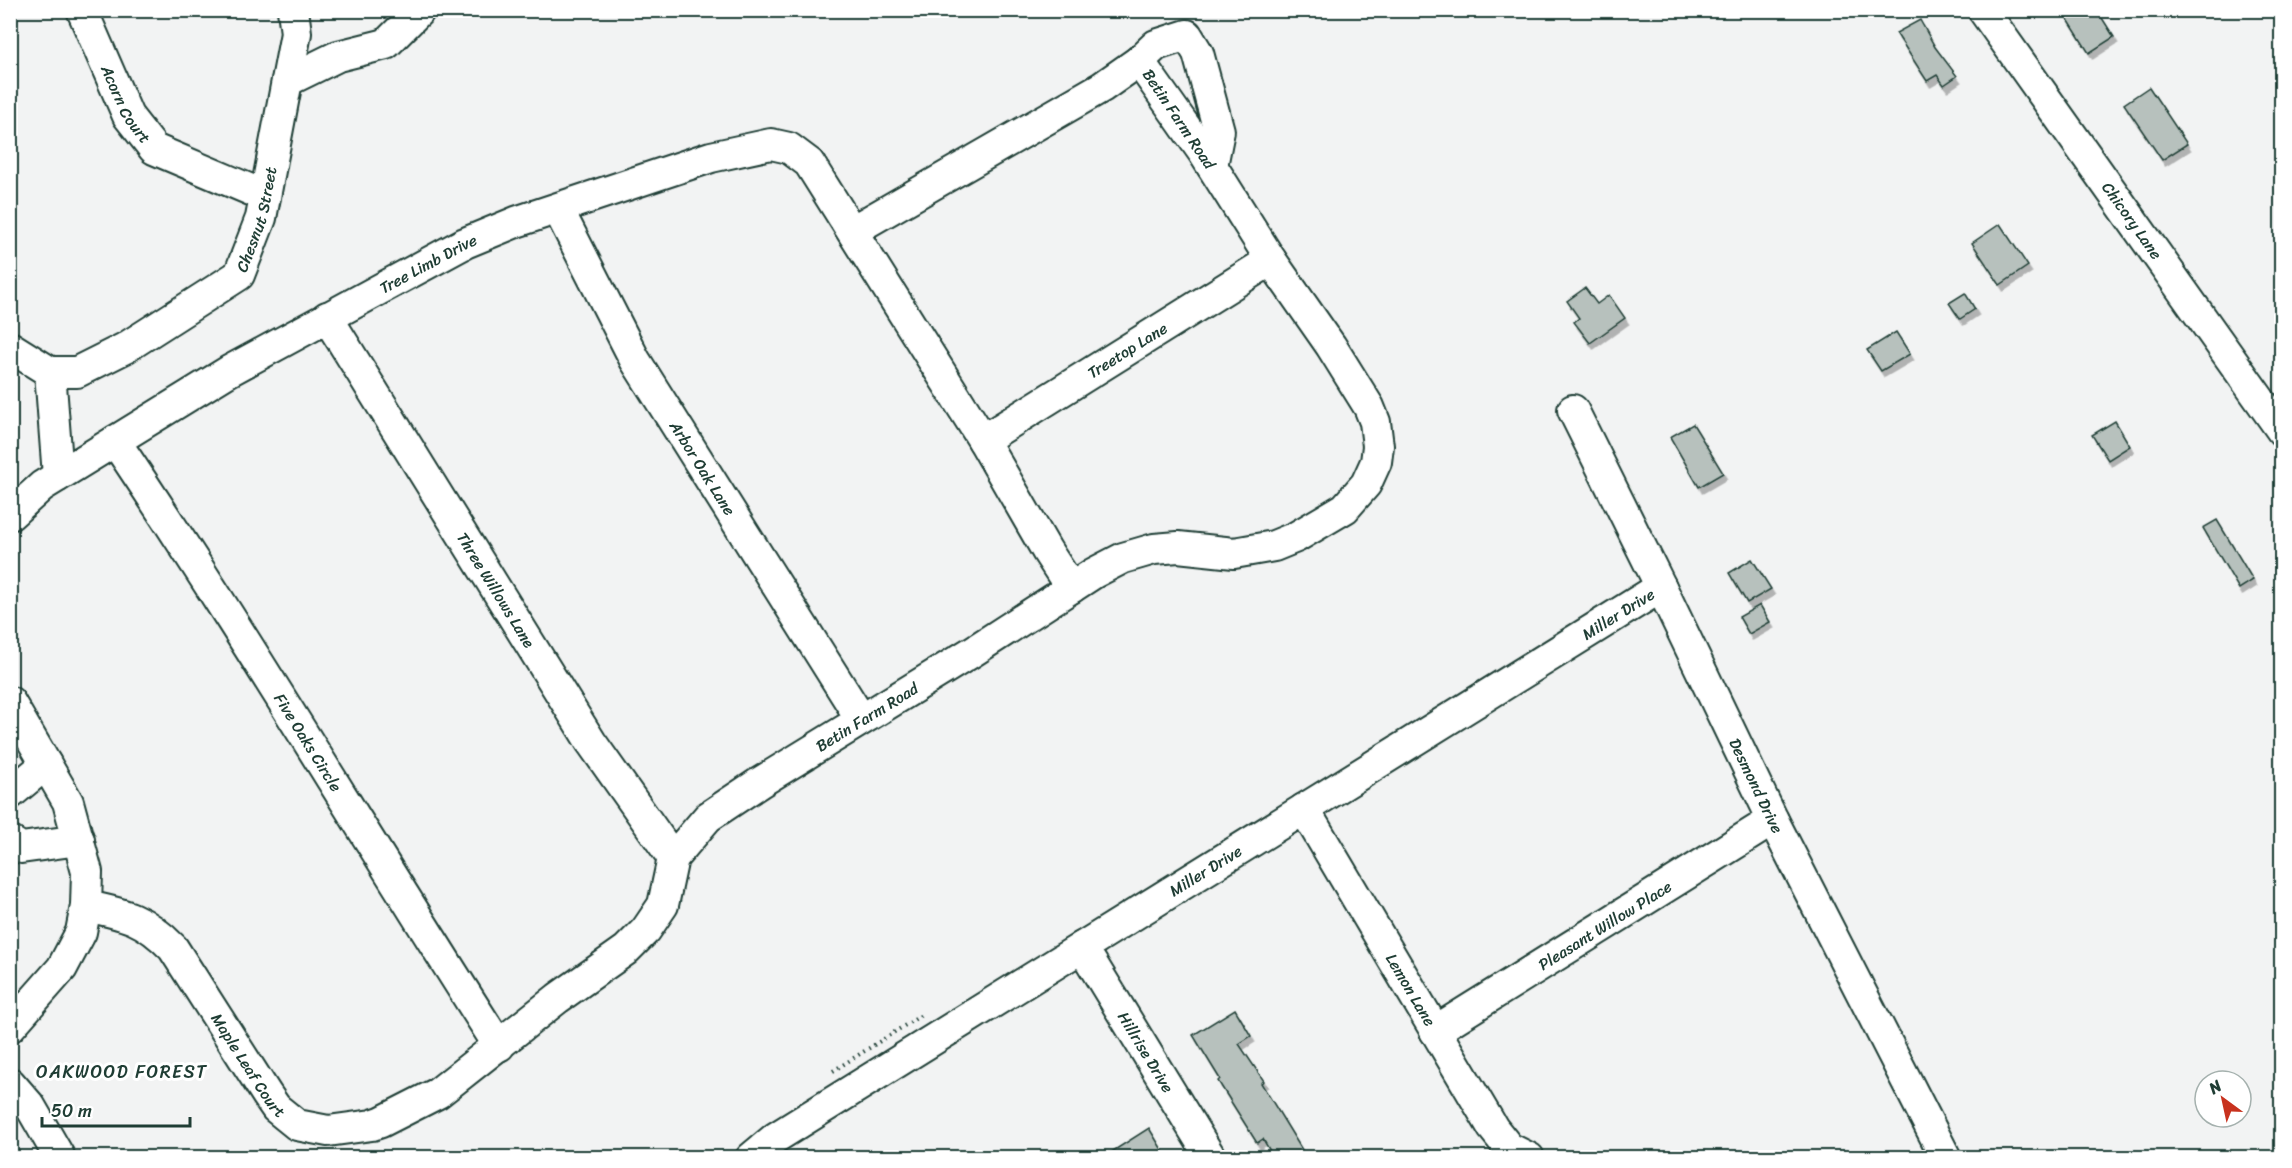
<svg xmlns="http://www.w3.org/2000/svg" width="2292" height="1168" font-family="Sriracha,sans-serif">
<defs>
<filter id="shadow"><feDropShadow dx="3.5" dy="6" stdDeviation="0" flood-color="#0004"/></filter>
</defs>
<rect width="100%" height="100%" fill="#f2f3f3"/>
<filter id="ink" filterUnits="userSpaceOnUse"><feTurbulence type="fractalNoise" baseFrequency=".0167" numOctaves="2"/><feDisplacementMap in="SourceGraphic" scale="12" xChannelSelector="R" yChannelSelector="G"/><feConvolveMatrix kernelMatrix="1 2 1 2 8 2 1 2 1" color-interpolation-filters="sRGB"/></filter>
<g filter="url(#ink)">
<path fill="#b7c1bd" stroke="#1f3d34" stroke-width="1.5" filter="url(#shadow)" d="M 2062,10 L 2097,10 L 2114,37 L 2089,53 Z
M 1920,20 L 1935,47 L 1957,76 L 1944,85 L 1937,75 L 1927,81 L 1896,33 Z
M 2149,87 L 2187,144 L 2162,160 L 2124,104 Z
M 2000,224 L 2028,266 L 2000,285 L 1972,243 Z
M 1585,288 L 1597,304 L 1609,295 L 1625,318 L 1590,343 L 1574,322 L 1579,318 L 1567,301 Z
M 1965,293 L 1975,309 L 1960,319 L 1949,303 Z
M 1896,332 L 1910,354 L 1881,371 L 1867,350 Z
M 2115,421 L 2130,446 L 2108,460 L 2092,435 Z
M 1693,424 L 1723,473 L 1699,487 L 1670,437 Z
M 2217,520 L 2253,580 L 2239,589 L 2203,528 Z
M 1752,559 L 1771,589 L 1747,603 L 1729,573 Z
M 1760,605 L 1770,622 L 1749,634 L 1739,617 Z
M 1235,1009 L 1251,1036 L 1239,1044 L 1264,1081 L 1261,1083 L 1307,1158 L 1274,1158 L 1263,1139 L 1257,1143 L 1218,1081 L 1220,1079 L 1193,1035 Z
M 1149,1128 L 1167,1158 L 1102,1158 Z"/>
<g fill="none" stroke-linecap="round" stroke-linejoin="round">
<g stroke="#1f3d34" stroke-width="34">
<g id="minor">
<path id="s1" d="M 82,10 L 128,116 L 154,149 L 265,196"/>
<path id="s2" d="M 1983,10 L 2282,431"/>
<path d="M 1139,61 L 1156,45 L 1187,35 L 1198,53 L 1219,131 L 1212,166"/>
<path d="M 287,81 L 338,56 L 386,44 L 420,10"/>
<path id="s3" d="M 558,209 L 635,360 L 861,719"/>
<path id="s4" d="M 327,317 L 591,742 L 673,858"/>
<path id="s5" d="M 10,347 L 50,372 L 77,372 L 125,348 L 239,275 L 261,218 L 296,33 L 293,10"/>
<path d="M 50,372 L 58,476"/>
<path id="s6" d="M 1573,410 L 1661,587 L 1773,820 L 1946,1158"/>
<path id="s7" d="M 983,440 L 1271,260"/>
<path id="s8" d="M 115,441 C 248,639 370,845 499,1046"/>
<path id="s9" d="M 10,515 L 42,486 L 229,371 L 465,243 L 516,222 L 711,157 L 771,144 L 789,148 L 809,163 L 983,440 L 1047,551 L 1071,588"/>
<path d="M 10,702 L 68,802 L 87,872 L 86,906 L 81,932 L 62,968 L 10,1027"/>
<path d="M 10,794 L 46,764"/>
<path id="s10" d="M 1304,809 L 1493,1128 L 1509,1148 L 1529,1158"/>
<path d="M 10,841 L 21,848 L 79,840"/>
<path id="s11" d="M 86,906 C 125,914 144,918 173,948 L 267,1095 L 276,1108 L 297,1125 L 328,1131 L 372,1125 L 381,1122 L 438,1093 L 558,998 L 626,950 L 646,930 L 663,905 L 673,858 L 708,817 L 759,783 L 972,652 L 1094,573 L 1123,558 L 1154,549 L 1178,547 L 1234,553 L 1274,546 L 1296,537 L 1345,508 L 1366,484 L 1376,462 L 1378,446 L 1375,422 L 1369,407 L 1331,346 L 1271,260 L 1203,152 L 1139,61 L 1102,87 L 852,231"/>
<path id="s12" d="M 1082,947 L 1211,1158"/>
<path id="s13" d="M 1435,1031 L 1773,820"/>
<path d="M 10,1083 L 30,1106 L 60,1158"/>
<path id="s14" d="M 751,1158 L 775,1138 L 1661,587"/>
</g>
</g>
<path stroke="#1f3d34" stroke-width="4" stroke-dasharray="1.5 4.5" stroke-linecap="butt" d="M 833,1071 L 923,1014"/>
<use href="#minor" stroke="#fff" stroke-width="30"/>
</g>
</g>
<g text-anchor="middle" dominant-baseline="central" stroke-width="6" stroke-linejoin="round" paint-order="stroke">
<g font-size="16" fill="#1f3d34" stroke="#fff">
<text stroke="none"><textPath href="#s1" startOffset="104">Acorn Court</textPath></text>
<text transform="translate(1179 119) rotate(56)">Betin Farm Road</text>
<text stroke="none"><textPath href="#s5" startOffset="322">Chesnut Street</textPath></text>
<text stroke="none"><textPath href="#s2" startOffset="258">Chicory Lane</textPath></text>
<text stroke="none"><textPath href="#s9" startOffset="489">Tree Limb Drive</textPath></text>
<text stroke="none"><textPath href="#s7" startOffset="170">Treetop Lane</textPath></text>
<text stroke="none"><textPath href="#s3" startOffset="297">Arbor Oak Lane</textPath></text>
<text stroke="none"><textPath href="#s4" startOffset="321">Three Willows Lane</textPath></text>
<text stroke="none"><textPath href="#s14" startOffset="1024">Miller Drive</textPath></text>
<text stroke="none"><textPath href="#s11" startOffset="1050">Betin Farm Road</textPath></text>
<text stroke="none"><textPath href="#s8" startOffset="358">Five Oaks Circle</textPath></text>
<text stroke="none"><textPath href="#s6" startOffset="418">Desmond Drive</textPath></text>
<text stroke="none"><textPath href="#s14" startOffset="538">Miller Drive</textPath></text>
<text stroke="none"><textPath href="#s13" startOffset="200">Pleasant Willow Place</textPath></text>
<text stroke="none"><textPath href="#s10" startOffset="210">Lemon Lane</textPath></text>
<text stroke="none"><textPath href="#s12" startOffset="123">Hillrise Drive</textPath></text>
<text stroke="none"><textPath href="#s11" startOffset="238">Maple Leaf Court</textPath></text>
</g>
<g font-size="18" letter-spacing="1.5" fill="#1f3d34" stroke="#fff">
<text x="122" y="1072">OAKWOOD FOREST</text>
</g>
</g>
<rect width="2292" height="1168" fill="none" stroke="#fff" stroke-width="36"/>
<rect x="18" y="18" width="2256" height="1132" fill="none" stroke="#1f3d34" stroke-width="2" filter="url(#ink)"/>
<g transform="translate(2223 1099) rotate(327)"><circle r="28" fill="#ffffff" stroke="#a5b1ae" stroke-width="1.5"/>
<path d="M0-4.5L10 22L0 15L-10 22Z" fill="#c8321e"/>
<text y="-9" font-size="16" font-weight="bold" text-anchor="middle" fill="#1f3d34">N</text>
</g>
<path d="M42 1117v9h148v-9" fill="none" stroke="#1f3d34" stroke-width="3"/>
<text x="51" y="1117" font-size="18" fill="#1f3d34" stroke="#ffffff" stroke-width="4.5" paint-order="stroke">50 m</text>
</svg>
